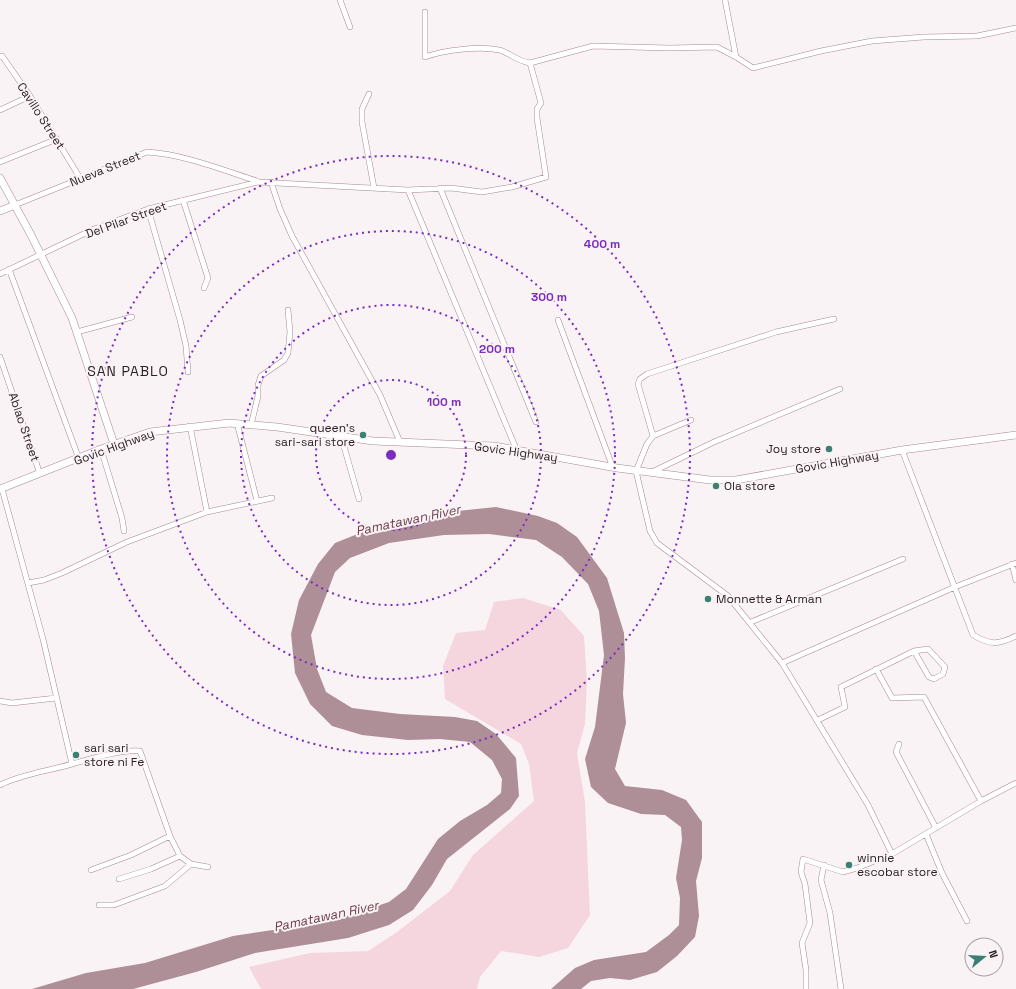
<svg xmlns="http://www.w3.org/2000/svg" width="1016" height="989" font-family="'Space Grotesk',sans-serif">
<rect width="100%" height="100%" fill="#faf3f5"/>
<path fill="#f6d6de" d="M 523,598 L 561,610 L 584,636 L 587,682 L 585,724 L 577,753 L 585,802 L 590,915 L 568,948 L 539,957 L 501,951 L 480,977 L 477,989 L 261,989 L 249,967 L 310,953 L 368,951 L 397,932 L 450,891 L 473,855 L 534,801 L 529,764 L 521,744 L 445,699 L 443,666 L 456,633 L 485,630 L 494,602 Z"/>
<path fill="#ae8e97" d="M 496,507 L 538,516 L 557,523 L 577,537 L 607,578 L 624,633 L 625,658 L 623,694 L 626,723 L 615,769 L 625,786 L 662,790 L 686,800 L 702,822 L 702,858 L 696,881 L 699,916 L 695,937 L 677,956 L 657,972 L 630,980 L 610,978 L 591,981 L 581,989 L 551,989 L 575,968 L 594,960 L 646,952 L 669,935 L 679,925 L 680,898 L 676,878 L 682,840 L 681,827 L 665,815 L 641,814 L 608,803 L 591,787 L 585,759 L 595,727 L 604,655 L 599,611 L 588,584 L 562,557 L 536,540 L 489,534 L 444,535 L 389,543 L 350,558 L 335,572 L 311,635 L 317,669 L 326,692 L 352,708 L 400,714 L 455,717 L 477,721 L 496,734 L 516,758 L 519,796 L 510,809 L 447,859 L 432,885 L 413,910 L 389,925 L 348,938 L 255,953 L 196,972 L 133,989 L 32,989 L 86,973 L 145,963 L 233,936 L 280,929 L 347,916 L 389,902 L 406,889 L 438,839 L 460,821 L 487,805 L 501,793 L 502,779 L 492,760 L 470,742 L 440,739 L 408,740 L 362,735 L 332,726 L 310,704 L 295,673 L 291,634 L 299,600 L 318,564 L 335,543 L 370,529 L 413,521 L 438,513 Z"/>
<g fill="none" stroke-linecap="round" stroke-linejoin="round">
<g stroke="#a88790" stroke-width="6">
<path id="minor" d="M 340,0 L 350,27
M 725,0 L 736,57 L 753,68 L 821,51 L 872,41 L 924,37 L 977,36 L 1016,28
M 0,57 L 2,56 L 30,96 L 80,178
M 530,63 L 593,46 L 669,48 L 717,47 L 736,57
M 369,94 L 362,109 L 362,122 L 374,188
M 0,110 L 30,96
M 0,162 L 57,139
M 271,182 L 280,209 L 292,236 L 380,395 L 400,442
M 440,188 L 536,422
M 408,190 L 451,188 L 482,192 L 512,187 L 546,177 L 537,118 L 537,109 L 541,103 L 530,63 C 516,61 509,52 499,50 C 479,46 444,50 425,57 L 425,12
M 183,200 L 208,278 L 204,288
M 15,205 L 147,152 C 183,154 223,170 257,181
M 148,209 L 180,320 L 186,346 L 188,372
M 9,269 L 79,459
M 0,274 L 94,229 L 148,209 L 258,182 L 408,190 L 517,451
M 558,320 L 613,468
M 77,332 L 132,317
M 0,357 L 40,474
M 691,420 L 653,436 L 647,444 L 636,471 L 650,531 L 657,543 L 728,596 L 782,663 L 868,805 L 892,854
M 237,423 L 257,501
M 251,425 L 258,396 L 258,385 L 261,376 L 284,360 L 288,353 L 290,332 L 288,310
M 190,426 L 207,512
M 341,436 L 359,499
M 653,436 L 638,384 L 640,379 L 647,374 L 776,332 L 834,319
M 101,449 L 122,518 L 124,531
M 902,450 L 973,635 C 990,645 998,645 1016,636
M 652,472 L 714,442 L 840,389
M 2,489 L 43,639 L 72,764 C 90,759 122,749 140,751 L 170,836 L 180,856 L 191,864 L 208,867
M 1012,564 L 1016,580
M 28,583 L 44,580 L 62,573 L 127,542 L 207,512 L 272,498
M 751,622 L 903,559
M 782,663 L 955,587 L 1016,563
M 876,669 L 892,698 L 924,697 L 981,801
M 0,701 L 12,703 L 56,698
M 818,720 L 845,707 L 841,687 L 914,651 L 928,649 L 945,667 L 943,674 L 934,679 L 929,677 L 914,651
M 899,744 L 896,752 L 936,828
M 0,785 C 22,774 48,771 72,764
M 926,834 L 942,873 L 967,921
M 824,865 L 821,880 L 830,913 L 841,989
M 91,870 L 131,855 L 170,836
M 119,879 L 151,869 L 180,856
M 99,905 L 114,905 L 165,886 L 191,864
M 806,989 L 806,970 L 802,943 L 810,923 L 805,884 L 801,872 L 803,859 L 843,872 L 857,868 L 892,854 L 981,801 L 1016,783"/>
</g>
<g stroke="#a88790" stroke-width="8">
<path id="tertiary" d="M 0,211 L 15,205"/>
</g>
<g stroke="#a88790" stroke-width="8">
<path id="secondary" d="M 0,178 L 31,235 L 72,318 L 114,444
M 0,489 L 101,449 L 150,432 L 229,423 L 277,427 L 373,441 L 494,446 L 617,468 L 710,480 L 736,480 L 902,450 L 1016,435"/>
</g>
<use href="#minor" stroke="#fff" stroke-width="5"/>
<use href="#tertiary" stroke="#fff" stroke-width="7"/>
<use href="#secondary" stroke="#fff" stroke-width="7"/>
</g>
<g fill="none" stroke="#7b2cbf" stroke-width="2" stroke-dasharray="2 4">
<circle cx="391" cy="455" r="75"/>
<circle cx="391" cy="455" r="150"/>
<circle cx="391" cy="455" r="224"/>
<circle cx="391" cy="455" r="299"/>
</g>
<g fill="#3c8073" stroke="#faf3f5" stroke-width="1.5">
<circle cx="363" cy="435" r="4"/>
<circle cx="829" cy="449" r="4"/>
<circle cx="716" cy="486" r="4"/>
<circle cx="708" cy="599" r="4"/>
<circle cx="76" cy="755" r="4"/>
<circle cx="849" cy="865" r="4"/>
</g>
<g text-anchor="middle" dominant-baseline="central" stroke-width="4" stroke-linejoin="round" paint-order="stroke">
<g font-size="12" fill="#2e2124" stroke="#faf3f5">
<text transform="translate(41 116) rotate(57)">Cavillo Street</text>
<text transform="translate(105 169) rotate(-22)">Nueva Street</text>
<text transform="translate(126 220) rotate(-20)">Del Pilar Street</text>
<text transform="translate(24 427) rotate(71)">Ablao Street</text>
<text transform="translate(114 447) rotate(-20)">Govic Highway</text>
<text transform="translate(516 452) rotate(8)">Govic Highway</text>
<text transform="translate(837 462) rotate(-10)">Govic Highway</text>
</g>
<g font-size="12" fill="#2e2124" stroke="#faf3f5" text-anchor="start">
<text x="355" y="428" text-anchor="end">queen's<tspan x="355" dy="14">sari-sari store</tspan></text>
<text x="821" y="449" text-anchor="end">Joy store</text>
<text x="724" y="486">Ola store</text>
<text x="716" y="599">Monnette &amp; Arman</text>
<text x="84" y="748">sari sari<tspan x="84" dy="14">store ni Fe</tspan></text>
<text x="857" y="858">winnie<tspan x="857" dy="14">escobar store</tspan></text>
</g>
<g font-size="13" font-style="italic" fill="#6d3d4c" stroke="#faf3f5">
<text transform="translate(408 520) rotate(-12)">Pamatawan River</text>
<text transform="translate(326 916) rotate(-12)">Pamatawan River</text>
</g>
<g font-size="14" letter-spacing="1" fill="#2e2124" stroke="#faf3f5">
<text x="128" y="371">SAN PABLO</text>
</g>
</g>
<circle cx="391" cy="455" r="6" fill="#7b2cbf" stroke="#faf3f5" stroke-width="2"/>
<g font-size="12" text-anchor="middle" font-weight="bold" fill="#7b2cbf" stroke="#faf3f5" stroke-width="4" stroke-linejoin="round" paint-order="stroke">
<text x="602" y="248">400 m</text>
<text x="549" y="301">300 m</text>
<text x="497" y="353">200 m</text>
<text x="444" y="406">100 m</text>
</g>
<g transform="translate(984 957) rotate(72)"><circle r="19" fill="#faf3f5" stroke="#a89fa1"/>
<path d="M0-3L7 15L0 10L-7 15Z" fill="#3c8073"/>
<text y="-6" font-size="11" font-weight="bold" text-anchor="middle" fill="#2e2124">N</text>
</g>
</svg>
